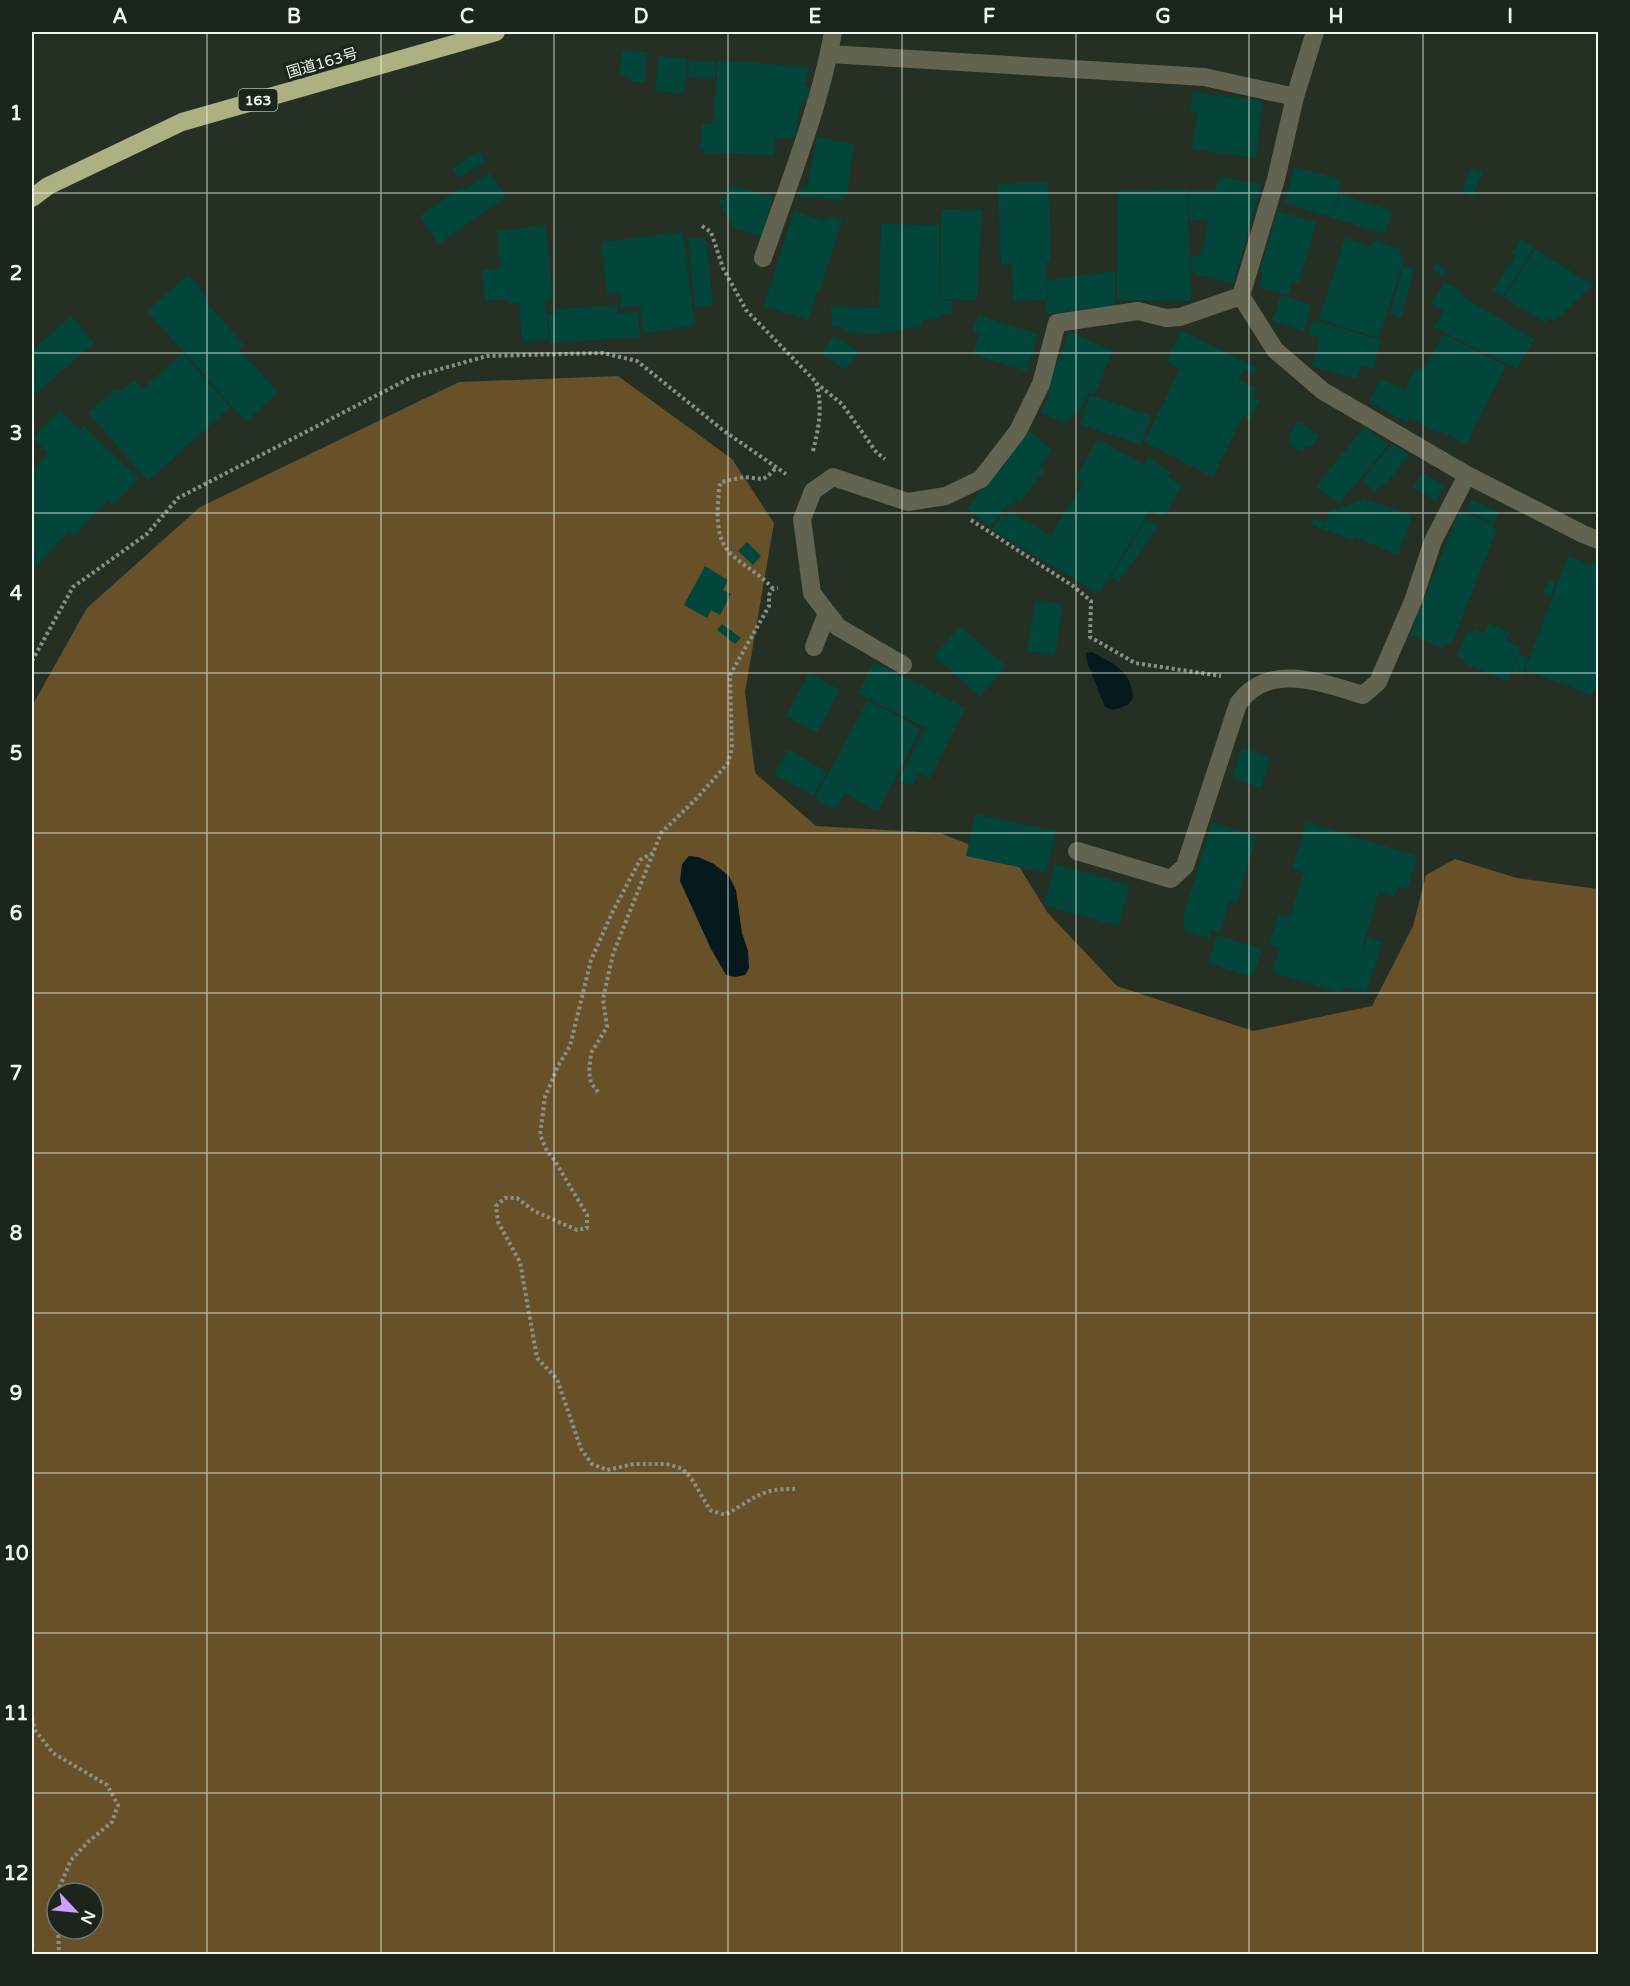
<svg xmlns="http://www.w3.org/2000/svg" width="1630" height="1986" font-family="'Varela Round','Noto Sans JP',sans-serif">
<rect width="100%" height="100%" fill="#252f24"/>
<path fill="#685028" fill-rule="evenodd" d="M 618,376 L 732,459 L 774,523 L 745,692 L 755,773 L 816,826 L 940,833 L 1017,863 L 1047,912 L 1117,986 L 1253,1031 L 1372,1006 L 1413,926 L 1426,875 L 1455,859 L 1517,878 L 1598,889 L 1598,1954 L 35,1954 L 32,1938 L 32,706 L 87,608 L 200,507 L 459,382 ZM 57,1893 L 93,1893 L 93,1929 L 57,1929 Z"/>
<path fill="#06191c" d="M 1092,652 C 1114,664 1132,671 1133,698 L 1128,705 L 1113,710 L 1105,707 L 1087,662 L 1086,653 Z
M 689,856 L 698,857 L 714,864 L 729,876 L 736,890 L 742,933 L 748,951 L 749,968 L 745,975 L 735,977 L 726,975 L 711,949 L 680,881 L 682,864 Z"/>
<path fill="#02463b" d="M 622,50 L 647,52 L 645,82 L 632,82 L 619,71 Z
M 659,56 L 687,59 L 684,94 L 655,91 Z
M 689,60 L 716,62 L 715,78 L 688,77 Z
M 718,60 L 809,67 L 804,86 L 809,87 L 808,102 L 800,103 L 796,137 L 775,138 L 774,155 L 706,153 L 700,147 L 702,124 L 713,123 Z
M 1193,92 L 1263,101 L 1256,158 L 1192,149 L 1197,112 L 1190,111 Z
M 817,137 L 854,144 L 847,195 L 843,195 L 843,200 L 797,196 L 800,189 L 807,188 Z
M 479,151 L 486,161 L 459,178 L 453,168 Z
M 1295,167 L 1342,180 L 1333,213 L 1340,194 L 1392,211 L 1385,234 L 1284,203 Z
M 1471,168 L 1483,172 L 1473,196 L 1462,192 Z
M 489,173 L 506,197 L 439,244 L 420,216 L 462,187 L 464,190 Z
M 1220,176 L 1261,185 L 1234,284 L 1196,274 L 1196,271 L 1191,271 L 1190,256 L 1200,256 L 1209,221 L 1189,220 L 1188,191 L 1215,190 Z
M 1048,182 L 1051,262 L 1046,262 L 1047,300 L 1013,301 L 1012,264 L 1001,265 L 998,184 Z
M 731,185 L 773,196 L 762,236 L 734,228 L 719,202 L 721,198 L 724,200 Z
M 1187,189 L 1191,301 L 1117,300 L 1117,191 Z
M 982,209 L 977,300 L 941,299 L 941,210 Z
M 794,211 L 826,221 L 827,215 L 842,220 L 820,290 L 818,289 L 808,320 L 764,306 Z
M 1277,211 L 1316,222 L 1299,283 L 1292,281 L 1288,295 L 1259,287 L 1263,273 L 1260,272 Z
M 881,224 L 939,225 L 940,299 L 952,301 L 952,313 L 942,313 L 940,318 L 923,320 L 922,326 L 879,334 L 849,333 L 842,327 L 832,327 L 831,306 L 879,308 Z
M 546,225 L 553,300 L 545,301 L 549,339 L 522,342 L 519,303 L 508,304 L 508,299 L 485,301 L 482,270 L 500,269 L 497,231 Z
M 683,232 L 695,326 L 644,333 L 640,305 L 621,308 L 620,293 L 607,294 L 601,242 Z
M 706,238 L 713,304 L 695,307 L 688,239 Z
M 1345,238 L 1371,247 L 1373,240 L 1401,249 L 1399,255 L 1405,257 L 1379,338 L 1319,319 Z
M 1520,239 L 1534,248 L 1503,296 L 1493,289 L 1516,255 L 1512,253 Z
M 1535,249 L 1593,285 L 1554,321 L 1548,318 L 1545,323 L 1504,297 Z
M 1436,263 L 1446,271 L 1442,276 L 1432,269 Z
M 1403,266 L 1414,269 L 1401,318 L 1390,314 Z
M 1115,271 L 1115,306 L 1047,314 L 1045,301 L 1051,300 L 1048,300 L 1047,280 Z
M 188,275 L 209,299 L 206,302 L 244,345 L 239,349 L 278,392 L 246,422 L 147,311 Z
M 1445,282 L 1461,291 L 1459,294 L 1534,339 L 1517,369 L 1434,327 L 1443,311 L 1431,304 Z
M 1281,295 L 1311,305 L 1304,331 L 1272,321 Z
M 617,305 L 617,313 L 638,312 L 640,337 L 550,343 L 548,314 L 557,313 L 557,309 Z
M 978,315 L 1038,334 L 1027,371 L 973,354 L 980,333 L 973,331 Z
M 71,316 L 94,343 L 34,395 L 32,392 L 32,351 Z
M 1312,320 L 1381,340 L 1373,369 L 1361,366 L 1357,379 L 1312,366 L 1320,337 L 1308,335 Z
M 1181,330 L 1258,368 L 1255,374 L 1244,369 L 1238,380 L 1257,389 L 1252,398 L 1259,401 L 1250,419 L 1243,415 L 1213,477 L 1144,442 L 1180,369 L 1166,362 Z
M 1070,332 L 1113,351 L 1094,395 L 1089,392 L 1081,409 L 1076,416 L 1071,414 L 1067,424 L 1041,413 L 1050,394 L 1046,393 L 1055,369 Z
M 1443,334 L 1506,366 L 1466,444 L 1440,431 L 1438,433 L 1409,418 L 1407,422 L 1369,402 L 1381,378 L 1404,390 L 1416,367 L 1424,371 Z
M 834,335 L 859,352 L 846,370 L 821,353 Z
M 183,353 L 230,407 L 148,481 L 88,413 L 115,389 L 119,393 L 134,380 L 142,389 Z
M 1090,395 L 1151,415 L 1141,445 L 1080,424 Z
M 59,410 L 80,430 L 83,426 L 139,478 L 113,505 L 108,500 L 73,537 L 69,532 L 35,567 L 32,564 L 32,471 L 48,453 L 33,438 Z
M 1298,421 L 1319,435 L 1311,447 L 1307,445 L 1302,452 L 1288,443 L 1292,435 L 1290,434 Z
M 1365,426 L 1388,445 L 1339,504 L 1316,486 Z
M 1029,431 L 1053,450 L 1040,466 L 1045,470 L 1020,502 L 1017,500 L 1011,506 L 1008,504 L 990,527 L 967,508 Z
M 1097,441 L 1104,442 L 1143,465 L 1148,458 L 1171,472 L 1168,477 L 1182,486 L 1163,517 L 1150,510 L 1099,594 L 992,530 L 1001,515 L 1006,518 L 1010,511 L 1051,536 L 1083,482 L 1075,478 Z
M 1392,443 L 1409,455 L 1387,482 L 1374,491 L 1362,480 Z
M 1422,473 L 1445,486 L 1436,501 L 1413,487 Z
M 1362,498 L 1412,515 L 1398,555 L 1355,537 L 1353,540 L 1311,525 L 1314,519 L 1326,523 L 1330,511 L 1361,501 Z
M 1471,500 L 1499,512 L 1494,523 L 1466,510 Z
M 1460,510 L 1493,524 L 1493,527 L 1497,529 L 1451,645 L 1445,643 L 1443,648 L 1410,635 Z
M 1146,519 L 1159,526 L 1118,582 L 1111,577 Z
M 747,542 L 761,556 L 753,565 L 738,551 Z
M 1568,556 L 1590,564 L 1592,561 L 1598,564 L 1598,690 L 1594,689 L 1592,695 L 1525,670 Z
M 705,566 L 728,580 L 723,590 L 731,594 L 720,615 L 711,610 L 707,618 L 684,605 Z
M 1548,580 L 1556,583 L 1551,597 L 1543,594 Z
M 1036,600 L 1063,605 L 1055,656 L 1027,651 Z
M 1488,623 L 1509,632 L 1506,641 L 1521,647 L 1507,681 L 1464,663 L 1465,660 L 1457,656 L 1467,631 L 1474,633 L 1475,629 L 1484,633 Z
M 722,624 L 741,638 L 735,644 L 717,630 Z
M 960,626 L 1006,666 L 980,696 L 934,656 Z
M 1519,654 L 1528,658 L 1522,675 L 1512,671 Z
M 874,662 L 965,708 L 929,779 L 919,773 L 912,786 L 899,780 L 926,728 L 858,693 Z
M 809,673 L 840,690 L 817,732 L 786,716 Z
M 868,700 L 921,729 L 878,811 L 844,793 L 835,810 L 815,798 Z
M 1242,748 L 1271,757 L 1261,788 L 1232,778 Z
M 788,749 L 827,772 L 813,796 L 774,774 Z
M 975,814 L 1056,831 L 1046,873 L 966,856 Z
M 1212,822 L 1257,836 L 1236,904 L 1229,902 L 1220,932 L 1211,930 L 1209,938 L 1183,930 L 1185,922 L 1182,921 Z
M 1306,822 L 1417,856 L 1408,888 L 1397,888 L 1394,897 L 1379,892 L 1357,965 L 1367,937 L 1383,942 L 1366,993 L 1344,987 L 1342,994 L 1272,972 L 1280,948 L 1269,945 L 1278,914 L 1290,917 L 1304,872 L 1292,868 Z
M 1055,864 L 1130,885 L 1118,926 L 1044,905 Z
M 1217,935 L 1262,949 L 1253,977 L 1208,963 Z"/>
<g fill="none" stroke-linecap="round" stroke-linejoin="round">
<path stroke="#889188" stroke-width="4" stroke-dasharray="3 3" stroke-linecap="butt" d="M 702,226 L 711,232 L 723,268 L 746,310 L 816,382 C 823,406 819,427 813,451
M 816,383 L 842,404 L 877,453 L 885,459
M 971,520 L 1073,586 L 1091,601 L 1090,637 L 1135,663 L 1221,676
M 773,589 C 762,575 745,567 732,555 C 713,538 718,510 719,487 L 721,482 L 744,477 L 763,479 L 768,476 L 776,468
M 32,661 L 73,587 L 147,534 L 178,498 L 412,377 L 487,356 L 603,353 L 637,361 L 724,431 L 786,474
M 653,853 L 640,860 L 612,913 L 591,960 L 570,1046 L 558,1066 L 545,1097 L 540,1135 L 547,1151 L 555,1161 L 587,1215 L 587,1228 L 577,1230 L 534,1211 L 517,1198 L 505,1198 L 496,1206 L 498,1222 L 520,1262 L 537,1358 L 557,1379 L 581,1449 L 592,1464 L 607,1470 L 634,1464 L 667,1464 L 683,1469 L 693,1481 L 710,1510 L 725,1515 C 754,1499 760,1488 795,1489
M 598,1092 L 591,1083 L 589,1072 L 591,1053 L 607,1027 L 603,999 L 613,954 L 661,833 L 697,798 L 728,763 L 732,748 L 730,675 L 769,606 L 769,595 L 773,589 L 778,588
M 32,1718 L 35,1730 L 53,1753 L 107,1785 L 118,1805 L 112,1822 L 89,1841 L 71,1860 L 60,1886 L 59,1893
M 57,1910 L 57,1917
M 58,1929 L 59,1954"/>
<path stroke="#626451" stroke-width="18" d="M 1315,32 L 1295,97 L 1276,179 L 1241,296 L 1275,350 L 1323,391 L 1467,475 L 1583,534 L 1598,540
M 829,54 L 1204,77 L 1295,97
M 763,258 C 788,186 820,106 833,32
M 814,647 L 827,613
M 903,665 L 838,627 L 812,593 L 802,519 L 813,491 L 833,477 L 908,502 L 946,496 L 981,479 L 1018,431 L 1041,384 L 1057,323 L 1138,311 L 1166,318 L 1180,317 L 1241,296
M 1077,851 L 1171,879 L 1185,866 L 1238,704 C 1268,661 1322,683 1363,695 L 1378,682 L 1413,601 L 1433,541 L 1467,475"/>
<path stroke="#adb181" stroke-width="18" d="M 32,198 L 48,186 L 182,122 L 496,32"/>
</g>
<path fill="none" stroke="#f0f7f0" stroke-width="1.5" stroke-opacity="0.55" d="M 207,32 L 207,1954M 381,32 L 381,1954M 554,32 L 554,1954M 728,32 L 728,1954M 902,32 L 902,1954M 1076,32 L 1076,1954M 1249,32 L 1249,1954M 1423,32 L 1423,1954M 32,193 L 1598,193M 32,353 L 1598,353M 32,513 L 1598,513M 32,673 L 1598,673M 32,833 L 1598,833M 32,993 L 1598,993M 32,1153 L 1598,1153M 32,1313 L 1598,1313M 32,1473 L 1598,1473M 32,1633 L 1598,1633M 32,1793 L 1598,1793"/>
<g text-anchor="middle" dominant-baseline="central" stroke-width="6" stroke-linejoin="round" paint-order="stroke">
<rect fill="#1b251b" stroke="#b0b8b0" stroke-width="1.5" x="238.5" y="89" width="39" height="22" rx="4.5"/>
<g font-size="14" font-weight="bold" fill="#f0f7f0">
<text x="258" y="100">163</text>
</g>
<g font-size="15" fill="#f0f7f0" stroke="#1b251b">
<text transform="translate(322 63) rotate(-16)">国道163号</text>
</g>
</g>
<rect width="1630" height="1986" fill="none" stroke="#1b251b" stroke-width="66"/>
<g transform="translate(75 1911) rotate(116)"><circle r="28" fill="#1b251b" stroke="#707970" stroke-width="1.5"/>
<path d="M0-4.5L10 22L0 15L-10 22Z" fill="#d09dff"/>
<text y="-9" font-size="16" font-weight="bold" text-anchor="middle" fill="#f0f7f0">N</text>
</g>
<rect x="33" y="33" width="1564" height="1920" fill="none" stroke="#f0f7f0" stroke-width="2"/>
<g font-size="20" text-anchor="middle" font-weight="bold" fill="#f0f7f0">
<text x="120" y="23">A</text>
<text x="294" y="23">B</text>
<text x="467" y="23">C</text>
<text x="641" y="23">D</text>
<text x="815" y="23">E</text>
<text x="989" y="23">F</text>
<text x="1163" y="23">G</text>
<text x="1336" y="23">H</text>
<text x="1510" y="23">I</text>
<text x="16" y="120">1</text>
<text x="16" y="280">2</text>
<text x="16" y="440">3</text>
<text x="16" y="600">4</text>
<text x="16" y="760">5</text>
<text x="16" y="920">6</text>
<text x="16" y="1080">7</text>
<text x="16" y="1240">8</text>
<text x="16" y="1400">9</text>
<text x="16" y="1560">10</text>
<text x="16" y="1720">11</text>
<text x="16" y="1880">12</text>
</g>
</svg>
